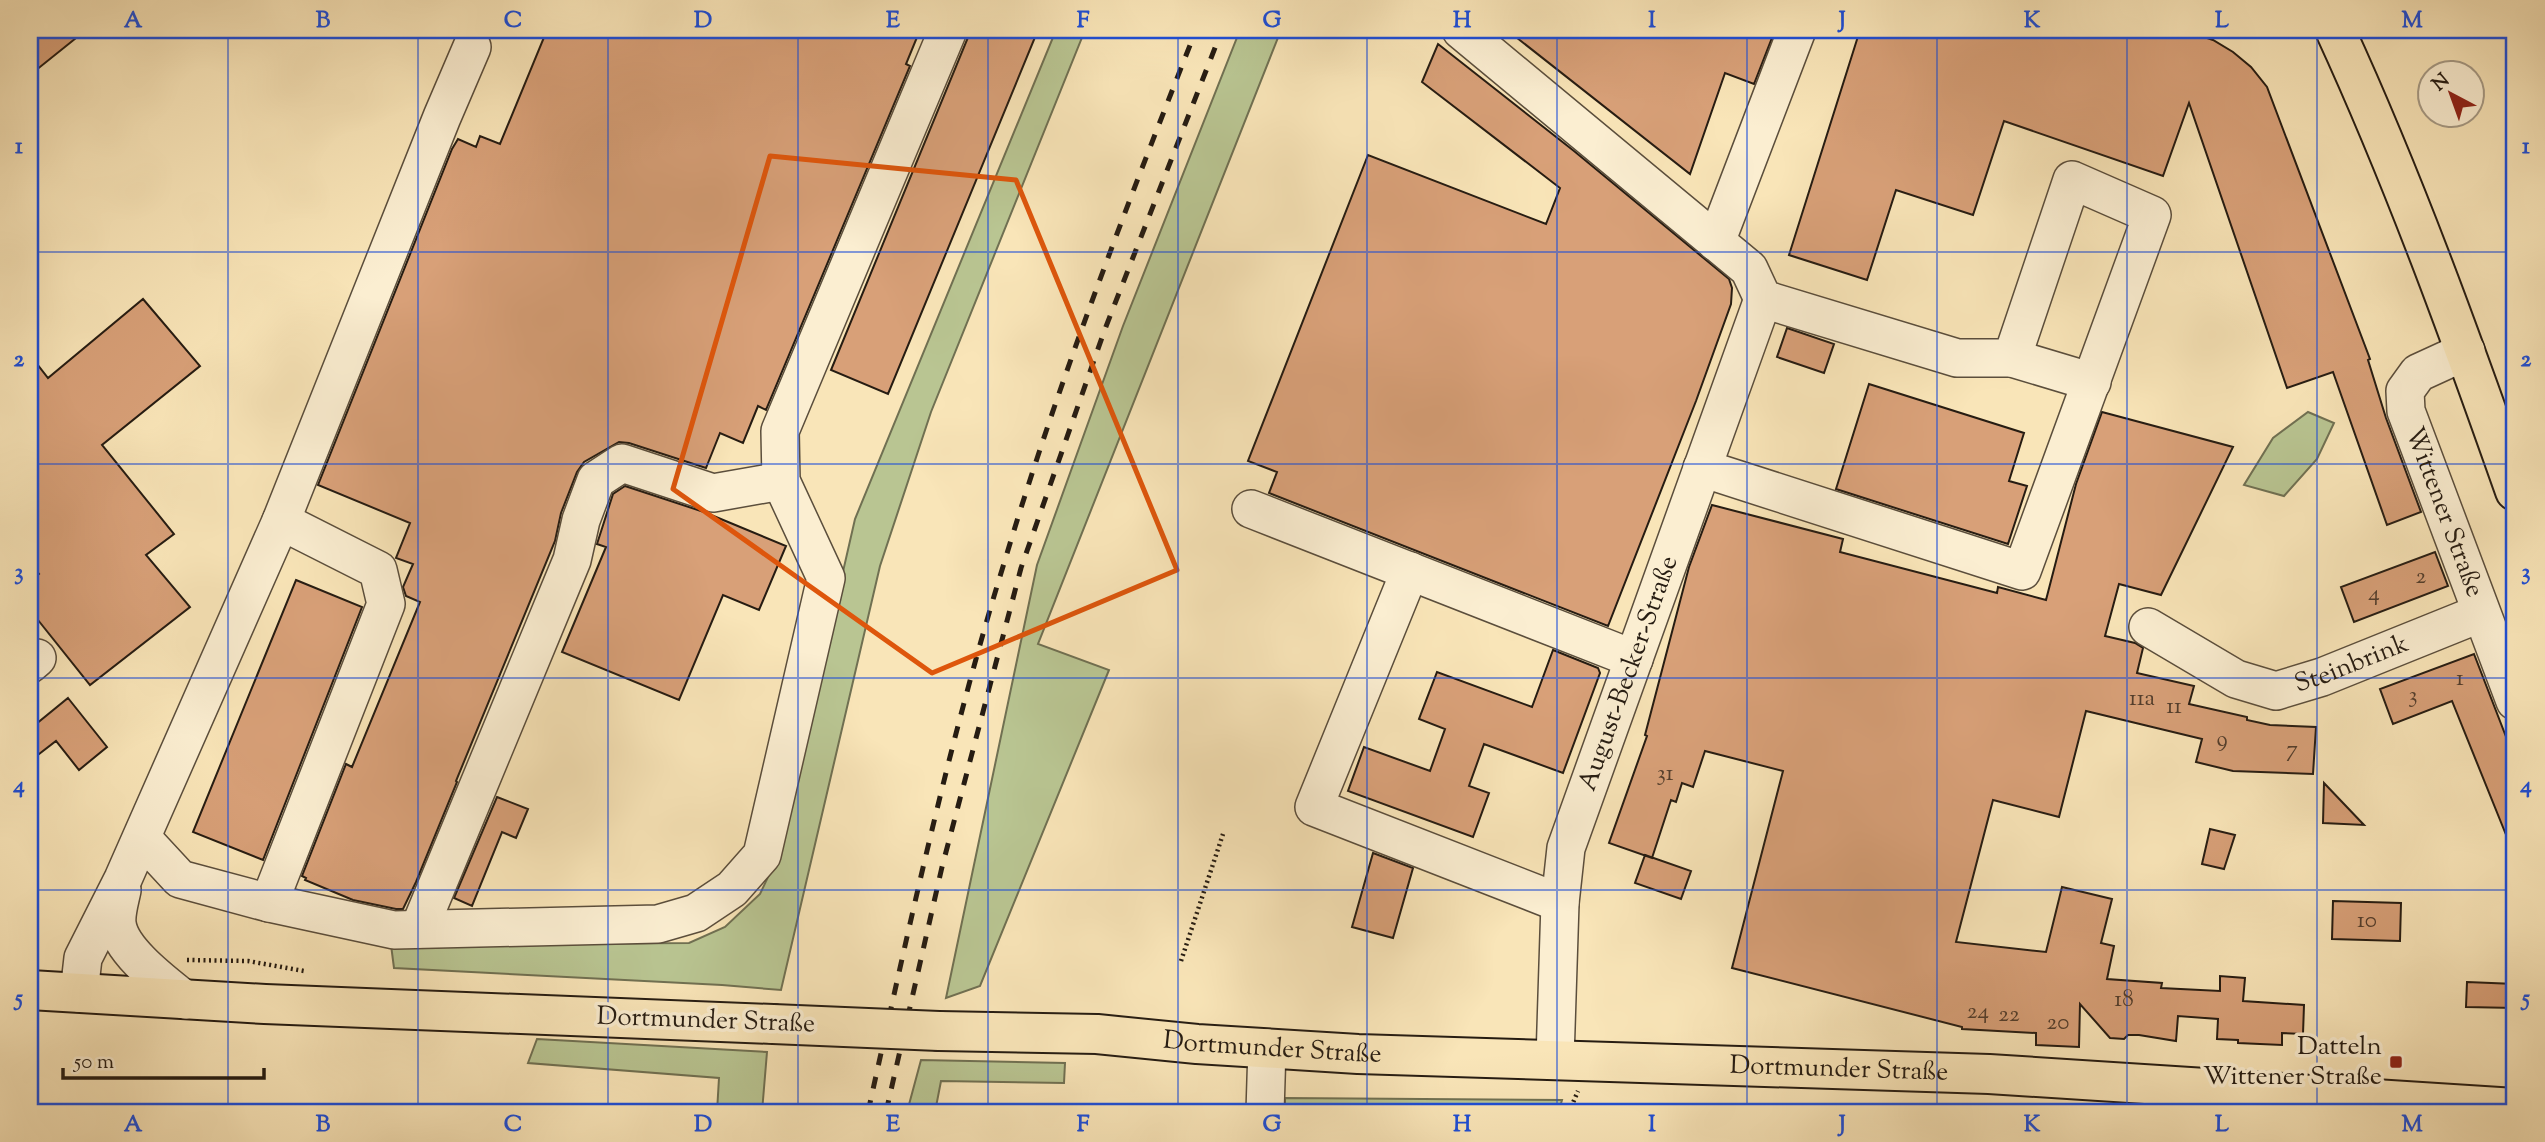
<svg xmlns="http://www.w3.org/2000/svg" width="2545" height="1142" font-family="'Sorts Mill Goudy',serif">
<rect width="100%" height="100%" fill="#f9e5b8"/>
<filter id="stains"><feTurbulence type="fractalNoise" baseFrequency=".00286" numOctaves="4"/><feColorMatrix values="0 0 0 0 .2 0 0 0 0 .09 0 0 0 0 .02 0 0 0 .5 -.17"/></filter>
<radialGradient id="worn" r=".72"><stop offset=".6" stop-color="#630" stop-opacity="0"/><stop offset="1" stop-color="#630" stop-opacity=".3"/></radialGradient>
<path fill="#b9c592" stroke="#707052" stroke-width="2" d="M 1056,30 L 1085,30 L 931,412 L 880,566 L 781,990 L 722,985 L 394,968 L 391,945 L 689,943 L 725,927 L 760,894 L 778,856 L 855,519 Z
M 1240,30 L 1281,30 L 1038,644 L 1109,670 L 980,986 L 946,998 L 1037,565 L 1123,326 Z
M 2308,412 L 2334,423 L 2317,459 L 2284,496 L 2244,485 L 2273,438 Z
M 537,1039 L 767,1052 L 762,1112 L 717,1112 L 719,1078 L 528,1063 Z
M 921,1060 L 1065,1063 L 1064,1083 L 941,1081 L 935,1112 L 907,1112 Z
M 1285,1098 L 1562,1100 L 1560,1107 L 1553,1112 L 1285,1112 Z"/>
<path fill="#d8a078" stroke="#261c12" stroke-width="2" d="M 30,30 L 86,30 L 30,75 Z
M 547,30 L 920,30 L 906,64 L 910,66 L 766,410 L 758,406 L 743,443 L 720,433 L 706,468 L 629,443 L 619,442 L 584,462 L 577,472 L 561,513 L 555,541 L 456,781 L 457,782 L 416,882 L 403,909 L 396,909 L 353,900 L 305,880 L 306,878 L 302,876 L 346,764 L 352,767 L 420,602 L 406,596 L 403,587 L 413,564 L 396,558 L 410,523 L 318,485 L 452,149 L 458,139 L 476,147 L 480,136 L 500,144 Z
M 971,30 L 1038,30 L 888,394 L 831,370 Z
M 1507,30 L 1583,30 L 1607,37 L 1609,30 L 1775,30 L 1754,84 L 1725,73 L 1690,174 Z
M 1860,30 L 2183,30 L 2213,40 L 2233,52 L 2251,67 L 2267,87 L 2370,359 L 2368,360 L 2386,418 L 2421,512 L 2387,525 L 2333,372 L 2287,388 L 2189,103 L 2163,176 L 2004,121 L 1973,215 L 1896,190 L 1867,280 L 1789,255 Z
M 1438,44 L 1574,151 L 1729,279 L 1732,288 L 1731,304 L 1696,401 L 1608,626 L 1269,493 L 1277,472 L 1248,461 L 1368,155 L 1546,224 L 1560,188 L 1422,82 Z
M 143,299 L 200,366 L 102,445 L 174,534 L 146,555 L 190,607 L 90,685 L 30,610 L 30,582 L 39,574 L 30,563 L 30,355 L 48,378 Z
M 1787,328 L 1834,344 L 1824,373 L 1777,357 Z
M 1869,384 L 2024,433 L 2009,481 L 2027,486 L 2008,544 L 1836,489 Z
M 2102,412 L 2233,447 L 2161,595 L 2119,584 L 2105,636 L 2135,643 L 2143,648 L 2137,673 L 2194,686 L 2189,704 L 2247,717 L 2247,720 L 2270,725 L 2316,727 L 2313,774 L 2233,771 L 2196,762 L 2202,739 L 2086,711 L 2059,817 L 1993,800 L 1956,942 L 2046,952 L 2062,887 L 2112,899 L 2101,943 L 2114,946 L 2107,979 L 2162,983 L 2161,988 L 2220,991 L 2220,976 L 2245,978 L 2243,1001 L 2304,1005 L 2303,1034 L 2282,1033 L 2282,1045 L 2238,1043 L 2238,1040 L 2217,1039 L 2218,1019 L 2178,1016 L 2176,1041 L 2139,1035 L 2128,1035 L 2124,1039 L 2110,1038 L 2080,1004 L 2079,1047 L 2036,1045 L 2036,1033 L 1962,1029 L 1962,1027 L 1732,968 L 1783,771 L 1705,751 L 1693,787 L 1682,783 L 1676,802 L 1671,800 L 1652,858 L 1609,843 L 1647,736 L 1645,735 L 1689,567 L 1712,505 L 1843,539 L 1840,552 L 1997,593 L 1998,587 L 2046,600 L 2076,484 Z
M 625,486 L 704,512 L 786,546 L 759,610 L 723,595 L 679,700 L 562,652 L 606,547 L 597,544 L 613,494 Z
M 2435,552 L 2448,586 L 2354,622 L 2341,587 Z
M 296,580 L 362,607 L 263,860 L 193,832 Z
M 1553,650 L 1598,668 L 1600,673 L 1563,773 L 1484,744 L 1469,786 L 1489,793 L 1473,837 L 1348,791 L 1364,747 L 1430,771 L 1445,729 L 1419,719 L 1437,672 L 1532,707 Z
M 2474,654 L 2515,760 L 2515,857 L 2452,701 L 2393,724 L 2380,689 Z
M 68,698 L 107,747 L 79,770 L 56,741 L 30,761 L 30,729 Z
M 2324,783 L 2364,825 L 2323,823 Z
M 497,797 L 528,809 L 516,838 L 502,832 L 472,906 L 454,898 Z
M 2210,829 L 2235,835 L 2224,869 L 2202,864 Z
M 1373,853 L 1413,868 L 1393,938 L 1352,927 Z
M 1645,855 L 1691,871 L 1681,899 L 1635,883 Z
M 2333,901 L 2401,903 L 2400,941 L 2332,939 Z
M 2467,982 L 2515,984 L 2515,1008 L 2466,1007 Z"/>
<g fill="none" stroke-linecap="round" stroke-linejoin="round">
<g stroke="#5b4e3c" stroke-width="40">
<g id="minor">
<path d="M 1461,30 L 1749,269 L 1763,299 L 1957,358 L 2012,358 L 2072,180 L 2152,215 L 2022,571 L 1702,468"/>
<path d="M 1716,242 L 1797,30"/>
<path id="s1" d="M 2466,351 L 2418,373 L 2405,391 L 2406,411 L 2515,701"/>
<path d="M 2012,358 L 2092,382"/>
<path d="M 1251,509 L 1634,659"/>
<path d="M 1410,571 L 1314,807 L 1560,903"/>
<path id="s2" d="M 2148,627 L 2236,679 L 2276,691 L 2322,677 L 2481,613"/>
<path d="M 30,664 L 37,658"/>
<path d="M 142,838 L 180,879 L 269,903 L 394,930 L 658,924 L 696,913 L 732,889 L 762,855 L 826,578 L 781,481 L 780,431 L 948,30"/>
<path d="M 122,890 C 120,900 116,913 117,923 C 120,951 164,983 185,1000"/>
<path d="M 269,903 L 386,604 L 378,570 L 281,521"/>
<path d="M 419,929 L 572,560 L 581,520 L 596,480 L 622,463 L 713,493 L 781,481"/>
<path d="M 79,993 L 83,958 L 123,879 L 281,521 L 442,117 L 472,47"/>
<path id="s3" d="M 1555,1059 L 1560,903 L 1566,848 L 1763,299"/>
<path d="M 1265,1112 L 1267,1048"/>
</g>
</g>
<g stroke="#261c12" stroke-width="42">
<g id="major">
<path d="M 2335,30 C 2404,180 2460,335 2515,491"/>
<path d="M 30,990 L 265,1004 L 773,1024"/>
<path id="s4" d="M 939,1031 L 1097,1034 L 1197,1044 L 1358,1054 L 1989,1074 L 2515,1108"/>
</g>
</g>
<path stroke="#261c12" stroke-width="4.5" stroke-dasharray="2 3.5" stroke-linecap="butt" d="M 187,960 L 248,961 L 304,971
M 1181,961 L 1223,834
M 1569,1112 L 1578,1091"/>
<use href="#minor" stroke="#fbeed1" stroke-width="37"/>
<use href="#major" stroke="#f9e5b8" stroke-width="38"/>
<path stroke="#261c12" stroke-width="5" stroke-dasharray="12 12" stroke-linecap="butt" d="M 868,1112 C 909,927 949,741 1005,560 C 1059,380 1127,205 1196,30
M 886,1112 L 942,867 L 1021,568 L 1105,329 L 1222,30"/>
<g stroke="#261c12" stroke-width="42" stroke-linecap="butt">
<path id="major-bridge" d="M 773,1024 L 939,1031"/>
</g>
<use href="#major-bridge" stroke="#f9e5b8" stroke-width="38"/>
</g>
<path fill="none" stroke="#de560c" stroke-width="5" stroke-linejoin="round" d="M 770,156 L 1016,180 L 1177,570 L 932,673 L 673,489 Z"/>
<path fill="none" stroke="#1d4ed8" stroke-width="2" stroke-opacity="0.55" d="M 228,30 L 228,1112M 418,30 L 418,1112M 608,30 L 608,1112M 798,30 L 798,1112M 988,30 L 988,1112M 1178,30 L 1178,1112M 1367,30 L 1367,1112M 1557,30 L 1557,1112M 1747,30 L 1747,1112M 1937,30 L 1937,1112M 2127,30 L 2127,1112M 2317,30 L 2317,1112M 30,252 L 2515,252M 30,464 L 2515,464M 30,678 L 2515,678M 30,890 L 2515,890"/>
<rect fill="#8f2418" stroke="#fbeed1" stroke-width="2.5" x="2389" y="1055" width="14" height="14" rx="3.5"/>
<g text-anchor="middle" dominant-baseline="central" stroke-width="7" stroke-linejoin="round" paint-order="stroke">
<g font-size="23" fill="#523d2c">
<text x="2421" y="577">2</text>
<text x="2374" y="594">4</text>
<text x="2460" y="679">1</text>
<text x="2413" y="696">3</text>
<text x="2142" y="699">11a</text>
<text x="2174" y="707">11</text>
<text x="2222" y="740">9</text>
<text x="2292" y="750">7</text>
<text x="1665" y="774">31</text>
<text x="2367" y="921">10</text>
<text x="2124" y="1000">18</text>
<text x="1978" y="1012">24</text>
<text x="2009" y="1015">22</text>
<text x="2058" y="1023">20</text>
</g>
<g font-size="26" fill="#261c12" stroke="#fbeed1">
<text stroke="none"><textPath href="#s1" startOffset="203">Wittener Straße</textPath></text>
<text stroke="none"><textPath href="#s2" startOffset="224">Steinbrink</textPath></text>
<text stroke="none"><textPath href="#s3" startOffset="397">August-Becker-Straße</textPath></text>
<text transform="translate(706 1021) rotate(2)">Dortmunder Straße</text>
<text stroke="none"><textPath href="#s4" startOffset="334">Dortmunder Straße</textPath></text>
<text stroke="none"><textPath href="#s4" startOffset="901">Dortmunder Straße</textPath></text>
</g>
<g font-size="26" fill="#261c12" stroke="#fbeed1" text-anchor="end">
<text x="2382" y="1047">Datteln<tspan x="2382" dy="30">Wittener Straße</tspan></text>
</g>
</g>
<rect width="2545" height="1142" fill="none" stroke="#f9e5b8" stroke-width="77"/>
<g transform="translate(2451 94) rotate(319)"><circle r="33" fill="#fbeed1" stroke="#a69a85" stroke-width="2"/>
<path d="M0-5L12 26L0 18L-12 26Z" fill="#8f2418"/>
<text y="-10" font-size="19" font-weight="bold" text-anchor="middle" fill="#261c12">N</text>
</g>
<path d="M63 1068v10h201v-10" fill="none" stroke="#261c12" stroke-width="3.5"/>
<text x="74" y="1068" font-size="21" fill="#261c12" stroke="#fbeed1" stroke-width="5" paint-order="stroke">50 m</text>
<rect x="38" y="38" width="2468" height="1066" fill="none" stroke="#1d4ed8" stroke-width="2.5"/>
<g font-size="23" text-anchor="middle" font-weight="bold" fill="#1d4ed8">
<text x="133" y="27">A</text>
<text x="323" y="27">B</text>
<text x="513" y="27">C</text>
<text x="703" y="27">D</text>
<text x="893" y="27">E</text>
<text x="1083" y="27">F</text>
<text x="1272" y="27">G</text>
<text x="1462" y="27">H</text>
<text x="1652" y="27">I</text>
<text x="1842" y="27">J</text>
<text x="2032" y="27">K</text>
<text x="2222" y="27">L</text>
<text x="2412" y="27">M</text>
<text x="19" y="153">1</text>
<text x="2526" y="153">1</text>
<text x="19" y="366">2</text>
<text x="2526" y="366">2</text>
<text x="19" y="579">3</text>
<text x="2526" y="579">3</text>
<text x="19" y="792">4</text>
<text x="2526" y="792">4</text>
<text x="19" y="1005">5</text>
<text x="2526" y="1005">5</text>
<text x="133" y="1131">A</text>
<text x="323" y="1131">B</text>
<text x="513" y="1131">C</text>
<text x="703" y="1131">D</text>
<text x="893" y="1131">E</text>
<text x="1083" y="1131">F</text>
<text x="1272" y="1131">G</text>
<text x="1462" y="1131">H</text>
<text x="1652" y="1131">I</text>
<text x="1842" y="1131">J</text>
<text x="2032" y="1131">K</text>
<text x="2222" y="1131">L</text>
<text x="2412" y="1131">M</text>
</g>
<rect width="100%" height="100%" filter="url(#stains)"/>
<rect width="100%" height="100%" fill="url(#worn)"/>
</svg>
